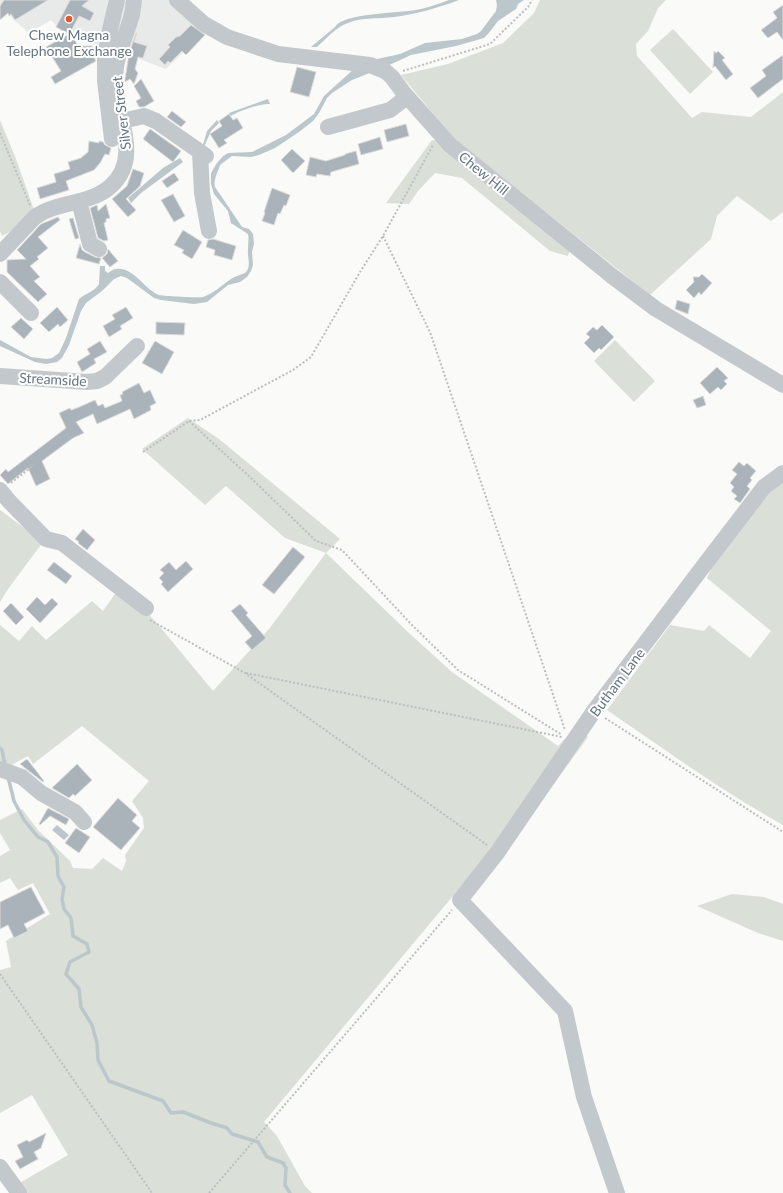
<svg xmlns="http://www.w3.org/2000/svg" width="783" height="1193" font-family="Lato,sans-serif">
<rect width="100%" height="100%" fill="#fafaf8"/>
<path fill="#e8e9e9" d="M 0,0 L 125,0 L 125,2 L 128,0 L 169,0 L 207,29 L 166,69 L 116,50 L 90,44 L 65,35 L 51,20 L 29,33 L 13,19 L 0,4 Z"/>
<path fill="#dadfd7" d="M 540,0 L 666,0 L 658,8 L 648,31 L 636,44 L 637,56 L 692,118 L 702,112 L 751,117 L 783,92 L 783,212 L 771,221 L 737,196 L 717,216 L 711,239 L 650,295 L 454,139 L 401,75 L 448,64 L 503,43 L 534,13 Z
M 673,29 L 713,72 L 690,94 L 650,50 Z
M 0,120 L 16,159 L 34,210 L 13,230 L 2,236 L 0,231 Z
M 432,140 L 440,141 L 570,249 L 568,256 L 550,251 L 462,178 L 435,173 L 418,191 L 409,204 L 386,203 Z
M 615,340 L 655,381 L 634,402 L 594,361 Z
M 188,418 L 219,439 L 340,539 L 326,553 L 410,634 L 452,672 L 558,746 L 577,726 L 588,737 L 503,854 L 488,854 L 264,1122 L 277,1136 L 305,1186 L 312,1193 L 22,1193 L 16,1185 L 68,1155 L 32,1095 L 0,1113 L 0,970 L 11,967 L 6,941 L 50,914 L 33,883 L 18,890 L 10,878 L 0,883 L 0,856 L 10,850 L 0,833 L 0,820 L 22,809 L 38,830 L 70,861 L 73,868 L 92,869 L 103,858 L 122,871 L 126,861 L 125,855 L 144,828 L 143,818 L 132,801 L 149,781 L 82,726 L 33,764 L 28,756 L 4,769 L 0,761 L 0,625 L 19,641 L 32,626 L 46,640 L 92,601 L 103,611 L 122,584 L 161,628 L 213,691 L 269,629 L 326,553 L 285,538 L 226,486 L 205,505 L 142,449 Z
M 783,482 L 783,825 C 722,791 665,750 607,710 L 670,625 L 704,631 L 709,625 L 750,658 L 771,631 L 707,578 L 714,562 L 769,493 Z
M 0,510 L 43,542 L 8,589 L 0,602 Z
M 732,894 L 764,897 L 783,904 L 783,941 L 758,933 L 697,906 Z"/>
<path fill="#bbc7cb" d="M 449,0 L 459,0 C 438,8 416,14 394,17 C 379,19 362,17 348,23 C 336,27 326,39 317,47 L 311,47 L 335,27 C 343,13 399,13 416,10 C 427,8 438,4 449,0 Z
M 496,0 L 524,0 L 518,4 L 516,9 L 498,21 L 488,34 L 484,38 L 456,46 L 411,55 L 387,66 L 352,80 L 332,93 L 327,98 L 319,113 L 313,121 L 299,132 L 275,148 L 259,155 L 251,157 L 232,156 L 220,165 C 218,173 213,179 215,187 L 242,227 L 249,229 L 253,234 L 254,244 L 252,252 L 253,265 L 251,271 L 247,277 L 240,282 L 228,285 L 207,302 L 194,304 L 161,300 L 154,298 L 127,278 L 121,276 L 114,279 L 102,291 L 86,303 L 81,311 L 69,345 L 62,358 L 57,362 L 46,364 L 35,362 L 0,346 L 0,340 L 31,357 L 47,359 L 52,358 L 59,353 L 66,338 L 79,299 C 86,293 94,292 99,284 L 100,266 L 105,266 L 105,271 L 108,273 C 110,272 113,269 116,269 C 133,266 145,290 159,295 C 163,296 199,298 203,297 C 213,294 222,285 231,279 C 235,276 241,275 245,273 C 252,268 247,256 248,249 C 248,244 249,239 248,234 L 231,223 L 228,211 L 214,194 L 211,184 L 211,173 L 217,163 L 223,156 L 228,153 L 252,152 L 286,135 L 314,114 L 324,96 L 355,68 L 368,61 L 400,54 L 425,43 L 462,39 L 477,34 L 481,31 L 496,11 L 497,5 Z
M 268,99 L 270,104 C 262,103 238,111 231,116 L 229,113 Z
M 217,120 L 219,123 L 211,131 L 204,147 L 203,145 L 207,131 Z
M 180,158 L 183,162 L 141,193 L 131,203 L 128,198 L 163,168 Z
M 57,825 L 69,835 L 64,840 L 52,830 Z"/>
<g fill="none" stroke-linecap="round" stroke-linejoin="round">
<path stroke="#bbc7cb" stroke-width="3.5" d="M 0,748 L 2,750 L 5,765
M 8,777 L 14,801 L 24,820 L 38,837 L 48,842 L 57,857 L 58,876 L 64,887 L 62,899 L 64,909 L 71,918 L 73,936 L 87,944 L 89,952 L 70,962 L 66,974 L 79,989 L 81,1007 L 92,1025 L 97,1043 L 98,1060 L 109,1081 L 163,1101 L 171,1113 L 183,1112 L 211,1123 L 227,1128 L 232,1134 L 258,1142 L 267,1157 L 283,1163 L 286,1168 L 285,1185 L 290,1193"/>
</g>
<path fill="#aab3b9" stroke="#dcdcda" d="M 4,0 L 48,0 L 15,20 L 11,14 L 9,16 L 8,13 L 0,20 L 0,6 Z
M 70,0 L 89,0 L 82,6 L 94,13 L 90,21 L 79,16 L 70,33 L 79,47 L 81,46 L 92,46 L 95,50 L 93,55 L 96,61 L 55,84 L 51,77 L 61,71 L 46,47 L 69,34 L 56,27 Z
M 783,5 L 783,40 L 777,32 L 768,38 L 761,30 L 777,18 L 773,12 Z
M 191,25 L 205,35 L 186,55 L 182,51 L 170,63 L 168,61 L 165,65 L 159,59 L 170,47 L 168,45 L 176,37 L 180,36 Z
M 136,33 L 137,33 L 134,42 L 147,46 L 143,58 L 138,57 L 135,69 L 138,73 L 134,84 L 130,79 L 125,82 L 125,79 L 129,54 Z
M 714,51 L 716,53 L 718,51 L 725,58 L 722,60 L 733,74 L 726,80 L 715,66 L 713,68 Z
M 783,55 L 783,79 L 758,98 L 750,88 L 766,76 L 762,70 Z
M 297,67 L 316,72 L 309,97 L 290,92 Z
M 141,79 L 154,101 L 144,107 L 139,107 L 136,101 L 141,98 L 134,86 Z
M 172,111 L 186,122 L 181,127 L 167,117 Z
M 229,114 L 233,120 L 237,118 L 243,128 L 224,140 L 227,143 L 219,148 L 210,134 L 222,126 L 219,121 Z
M 406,124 L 409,136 L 387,142 L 384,130 Z
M 150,129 L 181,151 L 173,162 L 143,139 Z
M 380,137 L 383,149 L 361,155 L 358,144 Z
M 89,141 L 99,143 L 99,141 L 103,142 L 105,145 L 111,148 L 109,155 L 105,154 L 100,163 L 94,170 L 66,181 L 69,190 L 40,199 L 37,188 L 56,182 L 54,174 L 70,169 L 68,162 L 81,158 L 88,152 Z
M 292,149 L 305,161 L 293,173 L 281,160 Z
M 356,151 L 359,164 L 331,172 L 330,176 L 317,174 L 316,177 L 306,175 L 310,157 L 326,161 L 345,155 L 345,154 Z
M 133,169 L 144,173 L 140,186 L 126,199 L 136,210 L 128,217 L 112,199 L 127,186 Z
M 174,173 L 179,180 L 167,188 L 162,181 Z
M 272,188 L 290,195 L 286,206 L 284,205 L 280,214 L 278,213 L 274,225 L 262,221 L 265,213 L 264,212 Z
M 173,194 L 185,216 L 174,222 L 161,200 Z
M 106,204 L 110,218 L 106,219 L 106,222 L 104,223 L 108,240 L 104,241 L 98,238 L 90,208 L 97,205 L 98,211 Z
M 58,217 L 60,220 L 38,237 L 48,248 L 37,257 L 39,259 L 30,266 L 40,277 L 34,281 L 47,294 L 38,302 L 7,272 L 7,260 L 26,259 L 17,250 L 41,224 Z
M 73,218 L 79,238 L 75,239 L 69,219 Z
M 183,230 L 202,242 L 192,259 L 182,253 L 184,250 L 174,245 Z
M 213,239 L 236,246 L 232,260 L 214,255 L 215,250 L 206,247 L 208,240 Z
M 80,244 L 82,250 L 85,252 L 95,257 L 101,258 L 99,264 L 76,258 Z
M 108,249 L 118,261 L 110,267 L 102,258 L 107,254 Z
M 702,274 L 712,283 L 701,295 L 699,292 L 694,298 L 686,290 L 694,282 L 693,277 L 699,277 Z
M 677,300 L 690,304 L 688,314 L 675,309 Z
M 57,307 L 68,320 L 60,327 L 58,324 L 49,332 L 40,323 Z
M 126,307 L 133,318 L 120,326 L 122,329 L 109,337 L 103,326 L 115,319 L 112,315 Z
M 21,318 L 33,329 L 24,339 L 11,327 Z
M 156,322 L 185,323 L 184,335 L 156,334 Z
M 602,325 L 614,337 L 601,350 L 599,348 L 594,353 L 584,343 L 590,337 L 586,334 L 593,327 L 597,330 Z
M 100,341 L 107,352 L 94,359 L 96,363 L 82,372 L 77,362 L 90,354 L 87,349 Z
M 155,341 L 174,352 L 162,374 L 142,363 Z
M 717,367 L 728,378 L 724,381 L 727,384 L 721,390 L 718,387 L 710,394 L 700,383 Z
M 139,383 L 144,393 L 150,390 L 156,403 L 150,406 L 151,410 L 134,419 L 130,409 L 97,424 L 93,414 L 76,422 L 84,433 L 73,438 L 42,461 L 50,479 L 36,486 L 28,468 L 8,484 L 0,475 L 6,469 L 8,472 L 66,428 L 59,413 L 70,408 L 71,410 L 77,408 L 95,400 L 98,406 L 103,404 L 105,408 L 122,401 L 120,395 L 123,394 L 122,392 Z
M 703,396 L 706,405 L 697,408 L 693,400 Z
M 739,462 L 744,466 L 747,463 L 756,471 L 750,478 L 752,480 L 747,486 L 750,489 L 740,503 L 734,499 L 737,496 L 731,491 L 734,487 L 730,483 L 737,474 L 732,470 Z
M 83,529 L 95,540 L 87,550 L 78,543 L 79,542 L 75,539 Z
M 293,547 L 305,557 L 274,594 L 262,585 Z
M 186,561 L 193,569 L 168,592 L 161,584 L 163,582 L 159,578 L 164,573 L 160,570 L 169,562 L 176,570 Z
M 54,562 L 72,576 L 66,584 L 47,570 Z
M 37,597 L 45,605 L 52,598 L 58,604 L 40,623 L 26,609 Z
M 11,603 L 24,617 L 16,625 L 3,611 Z
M 240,604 L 248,613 L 246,615 L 266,638 L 252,650 L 245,642 L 252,636 L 231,611 Z
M 27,759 L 44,781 L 43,782 L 20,764 Z
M 77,764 L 92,780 L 75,796 L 73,794 L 69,798 L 52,788 Z
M 118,798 L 137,815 L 132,821 L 140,828 L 121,850 L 93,827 Z
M 48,808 L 69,819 L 66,825 L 50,816 L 40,825 L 39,824 Z
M 76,828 L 90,837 L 79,853 L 65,843 Z
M 31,887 L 45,913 L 24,924 L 28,931 L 14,938 L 8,925 L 0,929 L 0,902 Z
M 46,1133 L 41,1148 L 34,1152 L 38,1159 L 20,1169 L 15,1161 L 23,1157 L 17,1145 L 27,1140 L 29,1142 Z"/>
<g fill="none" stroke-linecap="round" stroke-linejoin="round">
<path stroke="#bbbfc2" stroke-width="2" stroke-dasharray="2 2" stroke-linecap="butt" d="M 403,71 L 490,44 L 528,7 L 532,0
M 0,133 L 30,205
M 383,236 L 430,332 L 565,730
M 189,421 L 252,479 L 316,541 L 342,550 L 411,624 L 458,670 L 562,735
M 143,452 L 189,421 L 200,420 L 293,370 L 311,357 L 360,272 L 383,236 L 433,145
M 11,483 L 34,465
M 150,620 L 245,673 L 487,845
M 246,673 L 562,737
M 605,718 L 783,832
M 0,974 L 152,1193
M 209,1193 L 452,910"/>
<path stroke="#c3c8cc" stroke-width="16" d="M 177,0 L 204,24 L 227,37 L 278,54 L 370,65 L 385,71 L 392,77 L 403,92 L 450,145 L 612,276 L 656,309 L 783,385
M 122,121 L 144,116 L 156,121 L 206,156
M 328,127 L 390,110 L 407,97
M 112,139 L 105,81 L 105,58 L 109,34 L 117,0
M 200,152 L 202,193 L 209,231
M 79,201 L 90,244 L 99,249
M 0,254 L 35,217 C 57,201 90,205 111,186 C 143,157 115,115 115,79 C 115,58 125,38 131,18 C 133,12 133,6 134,0
M 0,282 L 31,313
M 0,376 L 87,382 L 97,381 L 105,377 L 137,346
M 0,490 L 9,501 L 46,539 L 62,543 L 146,608
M 0,769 L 22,777 L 41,793 L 75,812 L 84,822
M 0,1167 L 19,1193
M 617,1193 L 584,1097 L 565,1011 L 460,900 L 497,853 L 594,711 L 702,568 L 764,487 L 783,473"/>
</g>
<circle fill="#e4572e" stroke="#fff" stroke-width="1.5" cx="69" cy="19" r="4"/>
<g text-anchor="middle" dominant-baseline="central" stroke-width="4" stroke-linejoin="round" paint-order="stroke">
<g font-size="14" fill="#657683" stroke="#fff">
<text x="69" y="34">Chew Magna<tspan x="69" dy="16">Telephone Exchange</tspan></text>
</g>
<g font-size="14" fill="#657683" stroke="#fff">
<text transform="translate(121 113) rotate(-97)">Silver Street</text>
<text transform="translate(484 173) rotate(39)">Chew Hill</text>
<text transform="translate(53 379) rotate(3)">Streamside</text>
<text transform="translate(617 682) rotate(-53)">Butham Lane</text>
</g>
</g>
</svg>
